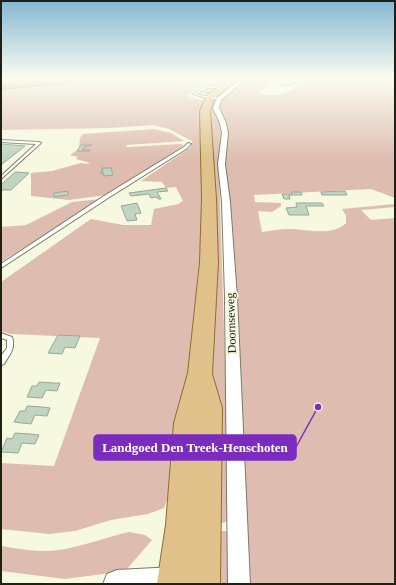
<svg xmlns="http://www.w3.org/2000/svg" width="396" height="585" font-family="Georgia,serif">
<rect width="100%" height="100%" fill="#f6f8df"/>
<path fill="#debdb0" d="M 84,78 L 233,78 L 224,84 L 203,84 L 187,96 L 205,101 L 200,118 L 202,228 L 200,253 L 188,373 L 173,484 L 164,508 L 148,514 L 111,520 L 75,531 L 49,534 L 1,529 L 1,463 L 54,466 L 100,338 L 11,334 L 1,331 L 1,282 L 91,219 L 123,225 L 151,225 L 154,209 L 178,204 L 183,201 L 176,187 L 166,188 L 162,182 L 141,181 L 191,147 L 192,141 L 190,140 L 169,129 L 153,125 L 109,128 L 1,130 L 1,87 Z
M 248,78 L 272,78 L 279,80 L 259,92 C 272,99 289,93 300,85 L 276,78 L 395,78 L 395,198 L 371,189 L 254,195 L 255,202 L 281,203 L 281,206 L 272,212 L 258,211 L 262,232 C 271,231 279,229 288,229 C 306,229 332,237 346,223 L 346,216 L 342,209 L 395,204 L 395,207 L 361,210 L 371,220 L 395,218 L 395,584 L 251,584 L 223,160 L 226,146 L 219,107 L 223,97 L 236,86 Z
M 221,93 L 214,107 L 221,126 L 219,172 L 230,519 L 224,523 L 213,521 L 209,366 L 210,105 L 215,97 Z
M 154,129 L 171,133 L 184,141 L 126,145 L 127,147 L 180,144 L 184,145 L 175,153 L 107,195 L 69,200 L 31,196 L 31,173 L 52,171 L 81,163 L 87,164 L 90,163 L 76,159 L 78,157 L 70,155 L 79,149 L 80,138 L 83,134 Z
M 101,199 L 95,203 L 1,262 L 1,227 L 26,225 L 72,202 Z
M 215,531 L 226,531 L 231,537 L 232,584 L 213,584 Z
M 129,532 L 145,535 L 152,540 L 127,569 L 103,574 L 65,579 L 1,571 L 1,546 C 15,548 30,551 44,551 C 73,551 101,538 129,532 Z"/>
<path fill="#c0d4c0" stroke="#96a997" d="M 203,88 L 216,89 L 208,93 L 201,92 L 204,90 L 200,90 Z
M 1,144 L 25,146 L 1,165 Z
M 81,145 L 92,145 L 84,147 L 82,150 L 90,150 L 90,151 L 77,151 Z
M 102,168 L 111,168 L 113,175 L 104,176 L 103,173 L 101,174 L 101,172 L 103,172 Z
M 15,172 L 29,173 L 11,190 L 1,190 L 1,185 Z
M 166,188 L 168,191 L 157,192 L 161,199 L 158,199 L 157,197 L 151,198 L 149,194 L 131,196 L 129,193 Z
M 68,191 L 68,195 L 54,197 L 54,193 Z
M 345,191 L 347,195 L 322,195 L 321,192 Z
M 291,192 L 301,192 L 302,195 L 289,195 L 290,199 L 284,199 L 282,194 L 292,194 Z
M 137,203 L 141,213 L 135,214 L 137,220 L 127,221 L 121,206 Z
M 296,203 L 322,203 L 324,206 L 306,206 L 309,215 L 289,215 L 286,208 L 297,207 Z
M 58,335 L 80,336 L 75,348 L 65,347 L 62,354 L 48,353 Z
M 39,382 L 53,383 L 60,383 L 57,391 L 46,390 L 42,398 L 27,397 L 32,386 L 37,386 Z
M 27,406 L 42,407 L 50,408 L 47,416 L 35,415 L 31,424 L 14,422 L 20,411 L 25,411 Z
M 15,433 L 30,434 L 39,435 L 35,444 L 22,443 L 18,453 L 1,452 L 7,438 L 12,439 Z"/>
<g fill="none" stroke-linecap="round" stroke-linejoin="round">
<g stroke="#797b64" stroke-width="2">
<path id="service" d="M 206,86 L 227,86 L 228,87 L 207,88 L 196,94 L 210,97 L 217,97 L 216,99 L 210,99 L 193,94 Z
M 1,140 L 39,142 L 41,143 L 1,179 L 1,176 L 36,144 L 1,142 Z
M 188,143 L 191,144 L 186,149 L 108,198 L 1,268 L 1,264 L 104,196 L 184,147 Z
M 1,333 L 12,337 C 16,349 9,355 4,364 L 1,365 L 1,356 L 7,348 L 7,340 L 1,338 Z"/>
</g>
<g stroke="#797b64" stroke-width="2">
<path id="minor" d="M 242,78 L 247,78 L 221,100 L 219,108 L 226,123 L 228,133 L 225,164 L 230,202 L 237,297 L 250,584 L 228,584 L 225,297 L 222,202 L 218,164 L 222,133 L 220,123 L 213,108 L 217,98 Z
M 272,78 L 283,78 L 294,83 L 285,85 L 279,83 L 279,80 Z"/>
</g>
<g stroke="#797b64" stroke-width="2">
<path id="tertiary" d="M 175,567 L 185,571 L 191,584 L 103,584 L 107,574 L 117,570 Z"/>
</g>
<g stroke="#8f6d2f" stroke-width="2">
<path id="primary" d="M 231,78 L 239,78 L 214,98 L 210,111 L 216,199 L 218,262 L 212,374 L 222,408 L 220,584 L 157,584 L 166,525 L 174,423 L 188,373 L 200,262 L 202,199 L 200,111 L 207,95 Z"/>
</g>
<g stroke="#8f6d2f" stroke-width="2">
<path id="motorway" d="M 56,78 L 84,78 L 80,81 L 1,89 L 1,83 Z"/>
</g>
<use href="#service" fill="#fff" fill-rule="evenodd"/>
<use href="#minor" fill="#fff" fill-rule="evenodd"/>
<use href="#tertiary" fill="#fff" fill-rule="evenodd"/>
<use href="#primary" fill="#e0c18a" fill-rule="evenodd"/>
<use href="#motorway" fill="#cb973c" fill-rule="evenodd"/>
</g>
<linearGradient id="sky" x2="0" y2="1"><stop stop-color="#84b7d2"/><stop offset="0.49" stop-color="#fbfcf1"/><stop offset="1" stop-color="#fbfcf1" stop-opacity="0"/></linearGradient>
<rect width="396" height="160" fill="url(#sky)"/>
<g text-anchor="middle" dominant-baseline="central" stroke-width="3.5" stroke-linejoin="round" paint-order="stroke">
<g font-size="12" fill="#1f2016" stroke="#f6f8df">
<text transform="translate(231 323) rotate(-92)">Doornseweg</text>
</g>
</g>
<path fill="none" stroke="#7b2cbf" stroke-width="1.5" d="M318 407L296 447"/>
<circle fill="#7b2cbf" stroke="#f6f8df" stroke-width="1.5" cx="318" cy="407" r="4"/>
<rect fill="#7b2cbf" stroke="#7b2cbf" stroke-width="1.5" x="94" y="435" width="202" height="25" rx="4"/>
<g font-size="13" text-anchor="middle" font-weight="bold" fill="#fff">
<text x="195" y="452">Landgoed Den Treek-Henschoten</text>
</g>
<rect width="396" height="585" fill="none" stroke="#1f2016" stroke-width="4"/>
</svg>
